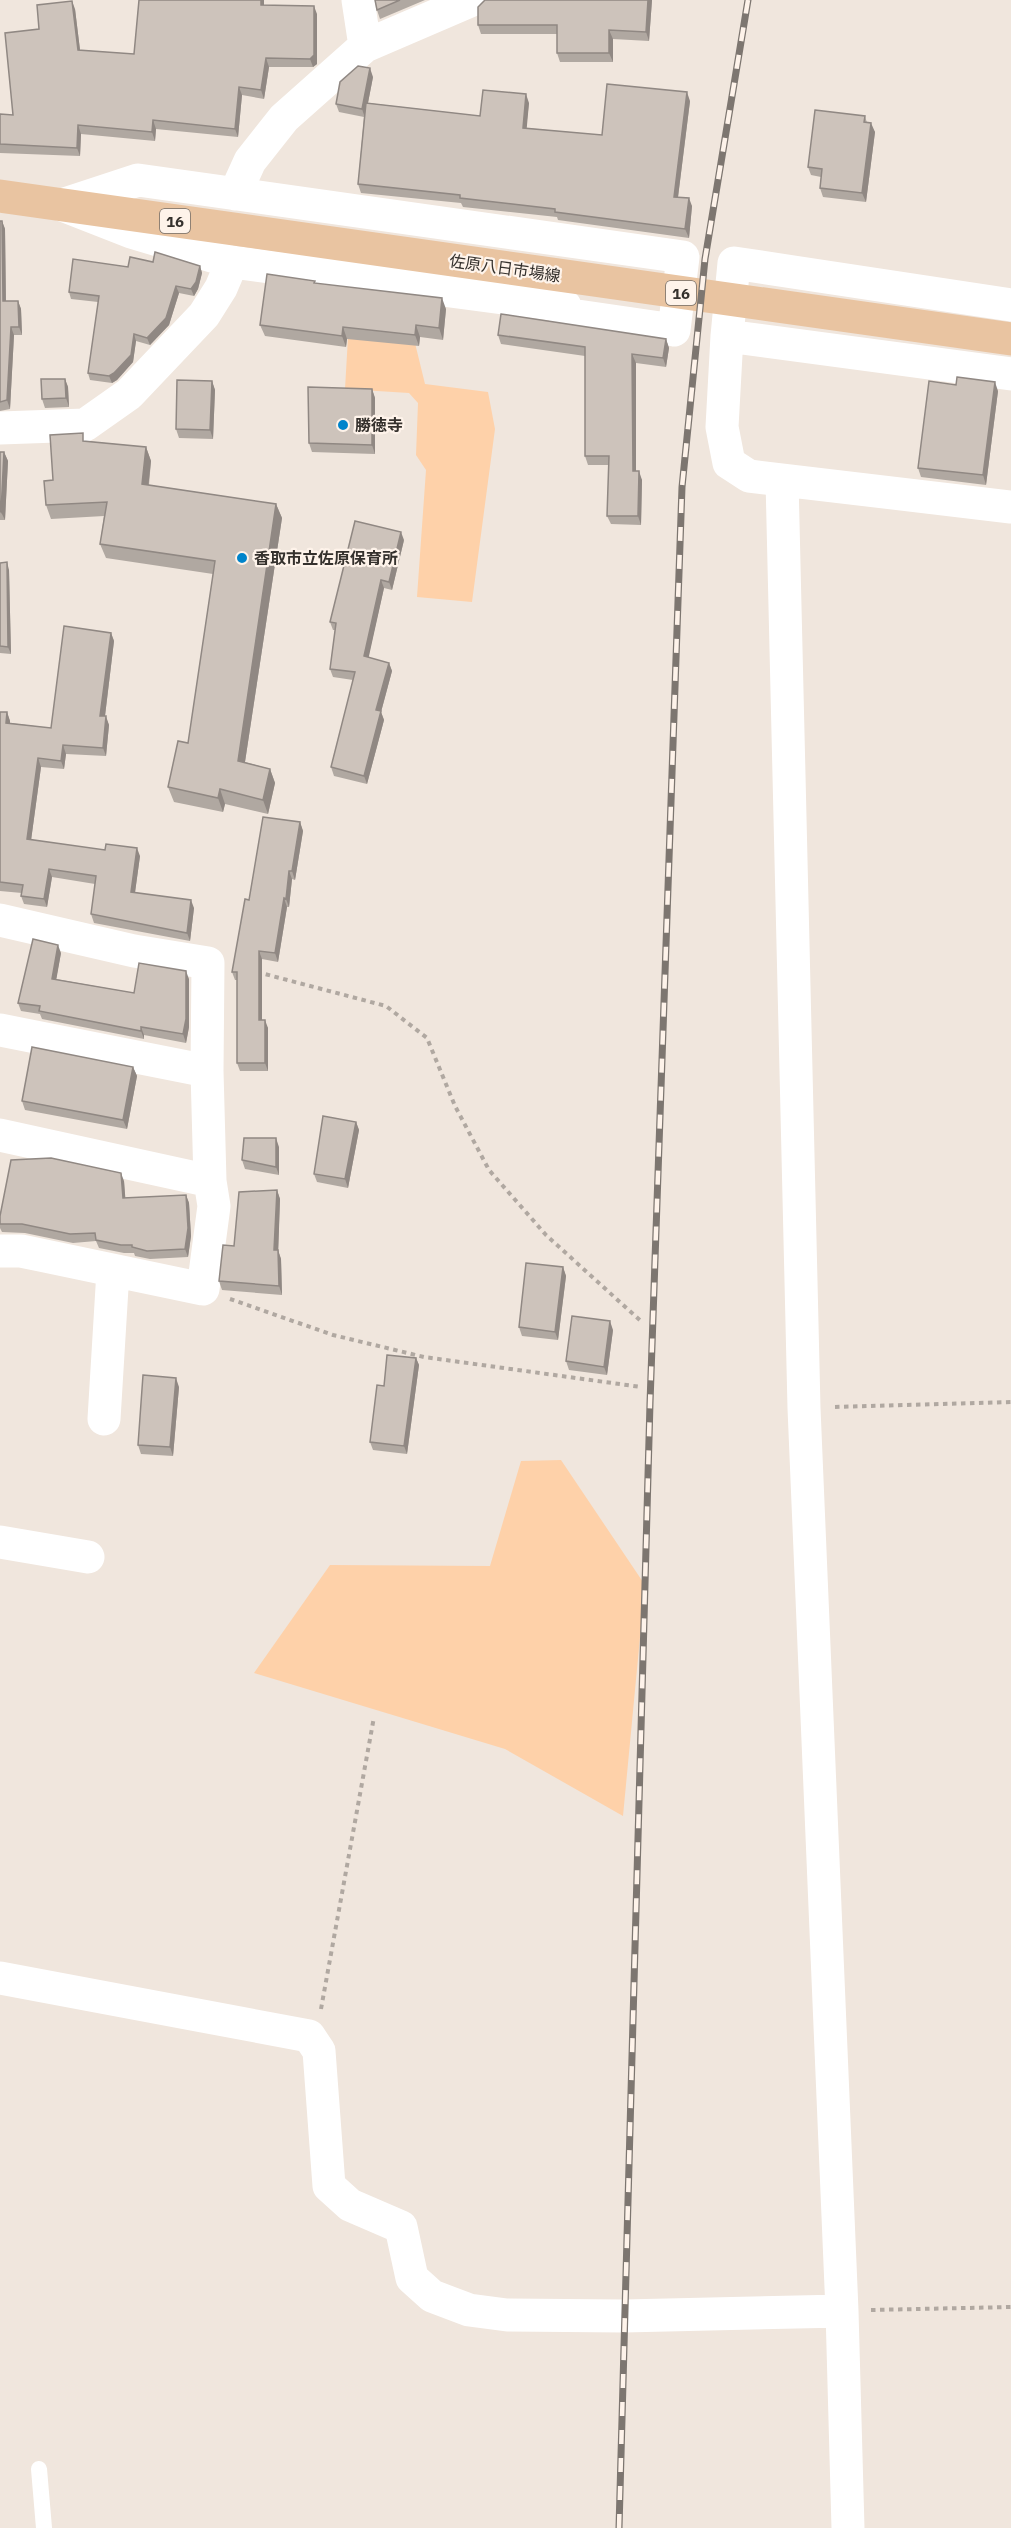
<svg xmlns="http://www.w3.org/2000/svg" width="1011" height="2528" font-family="'IBM Plex Sans','Noto Sans JP',sans-serif">
<rect width="100%" height="100%" fill="#f0e6dd"/>
<path fill="#fed1a9" d="M 348,337 L 414,339 L 425,384 L 488,392 L 495,429 L 472,602 L 417,597 L 426,470 L 416,455 L 418,403 L 409,393 L 345,389 Z
M 561,1460 L 645,1585 L 623,1816 L 505,1749 L 254,1673 L 330,1565 L 490,1566 L 521,1461 Z"/>
<g fill="none" stroke-linecap="round" stroke-linejoin="round">
<path stroke="#b0a8a1" stroke-width="4" stroke-dasharray="4.5 4.5" stroke-linecap="butt" d="M 257,972 L 386,1006 L 427,1038 L 455,1106 L 489,1170 L 546,1235 L 643,1323
M 230,1299 L 333,1335 L 424,1357 L 641,1387
M 835,1407 L 1011,1402
M 321,2009 L 374,1717
M 871,2310 L 1011,2307"/>
<path stroke="#fff" stroke-width="16" d="M 39,2469 L 44,2528"/>
<path stroke="#fff" stroke-width="33" d="M 358,0 L 365,46
M 138,180 L 683,257 L 674,330 L 564,314 L 565,306 L 232,262 L 131,232 L 62,205 Z
M 235,194 L 250,161 L 284,118 L 365,46 L 472,0
M 1011,305 L 734,263 L 727,336 L 722,427 L 729,463 L 749,476 L 1011,507
M 727,336 L 1011,374
M 0,428 L 85,425 L 129,394 L 204,315 L 221,288 L 232,262
M 782,480 L 804,1408 L 842,2311 L 848,2528
M 0,920 L 134,951 L 208,963 L 207,1071
M 0,1030 L 207,1071 L 210,1181 L 214,1206 L 203,1289 L 21,1251 L 0,1251
M 0,1135 L 210,1181
M 104,1419 L 113,1271
M 0,1542 L 88,1557
M 0,1978 L 309,2036 L 319,2051 L 329,2186 L 350,2205 L 401,2227 L 412,2278 L 432,2296 L 469,2310 L 507,2315 L 624,2316 L 842,2311"/>
<path stroke="#e9c4a1" stroke-width="33" d="M 0,196 L 1011,339"/>
<g stroke="#7d7670" stroke-width="7">
<path id="rail" d="M 619,2528 L 650,1403 L 682,487 L 705,259 L 748,0"/>
</g>
<use href="#rail" stroke="#fef3ea" stroke-width="4.5" stroke-dasharray="14" stroke-linecap="butt"/>
</g>
<path fill="#b0a8a1" d="M 139,0 L 264,0 L 264,5 L 317,14 L 317,64 L 313,67 L 269,67 L 264,99 L 242,95 L 238,137 L 156,129 L 155,141 L 81,134 L 80,156 L 0,153 L 0,114 L 13,115 L 39,29 L 75,9 L 80,50 L 134,54 Z
M 375,0 L 425,0 L 380,19 L 377,10 Z
M 485,0 L 652,0 L 649,41 L 613,39 L 613,62 L 560,62 L 557,53 L 557,34 L 481,34 L 478,25 Z
M 373,77 L 368,103 L 480,116 L 529,103 L 526,128 L 602,135 L 690,101 L 678,197 L 692,206 L 689,238 L 558,220 L 557,217 L 463,207 L 461,203 L 361,193 L 358,184 L 364,117 L 339,112 L 336,104 Z
M 865,116 L 867,123 L 875,132 L 866,202 L 823,197 L 820,188 L 821,177 L 811,175 L 808,167 Z
M 0,221 L 2,221 L 5,229 L 6,301 L 18,301 L 21,309 L 22,335 L 14,335 L 10,409 L 0,411 Z
M 153,262 L 200,266 L 202,273 L 198,289 L 194,296 L 179,293 L 169,325 L 150,345 L 136,341 L 133,362 L 117,380 L 112,383 L 90,380 L 88,373 L 98,302 L 71,299 L 69,292 L 128,267 Z
M 315,281 L 315,283 L 446,309 L 443,340 L 420,337 L 419,346 L 347,339 L 346,347 L 265,336 L 260,325 Z
M 498,335 L 666,339 L 669,348 L 666,367 L 636,363 L 636,471 L 642,480 L 641,525 L 611,524 L 607,516 L 609,465 L 588,465 L 585,456 L 585,356 L 501,344 Z
M 65,379 L 68,387 L 69,407 L 45,408 L 42,399 Z
M 212,381 L 215,390 L 213,439 L 179,438 L 176,429 Z
M 372,389 L 375,398 L 375,454 L 312,452 L 309,443 Z
M 998,391 L 986,485 L 921,477 L 918,468 Z
M 86,441 L 146,447 L 151,461 L 149,485 L 276,504 L 282,518 L 245,762 L 270,769 L 275,783 L 268,814 L 225,804 L 223,812 L 174,802 L 168,787 L 188,743 L 213,574 L 106,558 L 100,544 L 104,516 L 51,519 L 46,505 Z
M 0,452 L 4,452 L 8,461 L 5,520 L 0,520 Z
M 404,540 L 392,590 L 384,588 L 368,658 L 389,663 L 392,671 L 381,712 L 384,720 L 367,784 L 334,776 L 331,767 L 353,680 L 333,677 L 330,669 L 335,630 L 333,630 L 330,622 Z
M 0,563 L 9,570 L 11,654 L 0,653 Z
M 111,633 L 114,641 L 105,716 L 109,725 L 106,756 L 66,754 L 64,769 L 41,767 L 31,840 L 140,856 L 135,892 L 194,908 L 190,941 L 94,923 L 91,914 L 95,884 L 52,877 L 47,907 L 24,904 L 21,896 L 22,893 L 0,891 L 0,712 L 7,712 L 10,721 L 10,723 L 51,728 Z
M 300,822 L 303,831 L 295,880 L 292,879 L 289,907 L 287,907 L 278,962 L 262,959 L 262,1020 L 268,1028 L 268,1071 L 240,1071 L 237,1063 L 237,980 L 235,980 L 232,972 L 249,900 Z
M 61,953 L 56,979 L 134,993 L 189,979 L 189,1027 L 186,1043 L 144,1035 L 144,1039 L 42,1019 L 40,1014 L 21,1011 L 18,1003 Z
M 133,1067 L 137,1076 L 127,1129 L 25,1110 L 22,1101 Z
M 356,1122 L 359,1130 L 348,1188 L 317,1182 L 314,1174 Z
M 279,1147 L 279,1175 L 245,1169 L 242,1160 Z
M 124,1181 L 125,1198 L 186,1195 L 189,1203 L 191,1236 L 188,1257 L 150,1259 L 135,1256 L 134,1253 L 124,1253 L 99,1248 L 96,1241 L 73,1243 L 25,1233 L 2,1232 L 0,1228 L 0,1216 Z
M 277,1190 L 280,1199 L 278,1250 L 281,1259 L 282,1295 L 222,1290 L 219,1281 L 234,1246 Z
M 563,1267 L 566,1276 L 558,1340 L 522,1336 L 519,1327 Z
M 613,1330 L 607,1375 L 569,1370 L 566,1361 Z
M 416,1358 L 419,1365 L 407,1454 L 373,1450 L 370,1442 L 384,1386 Z
M 179,1387 L 173,1456 L 141,1454 L 138,1445 Z"/>
<path fill="#908883" d="M 261,0 L 264,0 L 264,13 L 261,5 Z
M 648,0 L 652,0 L 649,41 L 646,32 Z
M 72,1 L 75,9 L 81,58 L 78,50 Z
M 314,6 L 317,14 L 317,64 L 313,67 L 310,59 Z
M 609,30 L 613,39 L 613,62 L 609,53 Z
M 266,58 L 269,67 L 264,99 L 261,90 Z
M 370,68 L 373,77 L 365,118 L 362,109 Z
M 239,87 L 242,95 L 238,137 L 235,129 Z
M 687,92 L 690,101 L 677,205 L 674,197 Z
M 526,94 L 529,103 L 526,136 L 523,128 Z
M 153,120 L 156,129 L 155,141 L 152,132 Z
M 871,123 L 875,132 L 866,202 L 862,193 Z
M 78,125 L 81,134 L 80,156 L 77,148 Z
M 689,198 L 692,206 L 689,238 L 685,229 Z
M 2,221 L 5,229 L 6,310 L 3,301 Z
M 200,266 L 202,273 L 198,289 L 194,296 L 191,289 Z
M 176,286 L 179,293 L 169,325 L 150,345 L 147,338 Z
M 442,298 L 446,309 L 443,340 L 439,328 Z
M 18,301 L 21,309 L 22,335 L 19,327 Z
M 416,325 L 420,337 L 419,346 L 415,335 Z
M 11,327 L 14,335 L 10,409 L 7,400 Z
M 343,327 L 347,339 L 346,347 L 342,336 Z
M 134,334 L 136,341 L 133,362 L 117,380 L 112,383 L 109,376 Z
M 666,339 L 669,348 L 666,367 L 663,358 Z
M 632,354 L 636,363 L 636,480 L 633,471 Z
M 65,379 L 68,387 L 69,407 L 66,398 Z
M 212,381 L 215,390 L 213,439 L 210,430 Z
M 995,382 L 998,391 L 986,485 L 983,475 Z
M 372,389 L 375,398 L 375,454 L 372,445 Z
M 146,447 L 151,461 L 147,498 L 142,484 Z
M 4,452 L 8,461 L 5,520 L 1,512 Z
M 639,471 L 642,480 L 641,525 L 638,516 Z
M 276,504 L 282,518 L 243,775 L 238,761 Z
M 401,532 L 404,540 L 392,590 L 389,582 Z
M 7,562 L 9,570 L 11,654 L 8,647 Z
M 381,580 L 384,588 L 367,665 L 364,656 Z
M 111,633 L 114,641 L 104,724 L 100,716 Z
M 389,663 L 392,671 L 381,712 L 384,720 L 367,784 L 364,776 L 376,710 Z
M 7,712 L 10,721 L 10,731 L 6,723 Z
M 106,716 L 109,725 L 106,756 L 103,748 Z
M 63,745 L 66,754 L 64,769 L 61,761 Z
M 38,758 L 41,767 L 30,848 L 27,839 Z
M 270,769 L 275,783 L 268,814 L 263,800 Z
M 220,789 L 225,804 L 223,812 L 218,798 Z
M 300,822 L 303,831 L 295,880 L 292,871 Z
M 137,848 L 140,856 L 134,900 L 131,892 Z
M 49,869 L 52,877 L 47,907 L 44,899 Z
M 289,871 L 292,879 L 289,907 L 286,899 Z
M 284,898 L 287,907 L 278,962 L 275,953 Z
M 191,900 L 194,908 L 190,941 L 187,933 Z
M 58,945 L 61,953 L 55,987 L 52,979 Z
M 259,951 L 262,959 L 262,1028 L 259,1020 Z
M 186,971 L 189,979 L 189,1027 L 186,1043 L 183,1034 Z
M 265,1020 L 268,1028 L 268,1071 L 265,1063 Z
M 141,1027 L 144,1035 L 144,1039 L 141,1031 Z
M 133,1067 L 137,1076 L 127,1129 L 123,1120 Z
M 356,1122 L 359,1130 L 348,1188 L 345,1179 Z
M 276,1138 L 279,1147 L 279,1175 L 276,1167 Z
M 121,1173 L 124,1181 L 126,1206 L 123,1198 Z
M 277,1190 L 280,1199 L 278,1258 L 274,1250 Z
M 186,1195 L 189,1203 L 191,1236 L 188,1257 L 185,1249 Z
M 278,1250 L 281,1259 L 282,1295 L 279,1286 Z
M 563,1267 L 566,1276 L 558,1340 L 555,1332 Z
M 610,1321 L 613,1330 L 607,1375 L 604,1367 Z
M 416,1358 L 419,1365 L 407,1454 L 404,1446 Z
M 176,1378 L 179,1387 L 173,1456 L 170,1447 Z"/>
<path fill="#cdc3bb" stroke="#908883" stroke-width="1.5" d="M 139,0 L 261,0 L 261,5 L 314,6 L 314,55 L 310,59 L 266,58 L 261,90 L 239,87 L 235,129 L 153,120 L 152,132 L 78,125 L 77,148 L 0,144 L 0,114 L 13,115 L 5,33 L 39,29 L 37,5 L 72,1 L 78,50 L 134,54 Z
M 375,0 L 400,0 L 377,10 Z
M 485,0 L 648,0 L 646,32 L 609,30 L 609,53 L 557,53 L 557,25 L 478,25 L 478,7 Z
M 358,66 L 370,68 L 362,109 L 336,104 L 340,82 Z
M 607,84 L 687,92 L 674,197 L 689,198 L 685,229 L 555,212 L 555,209 L 460,198 L 460,195 L 358,184 L 366,103 L 480,116 L 483,90 L 526,94 L 523,128 L 602,135 Z
M 815,110 L 865,116 L 864,122 L 871,123 L 862,193 L 820,188 L 822,169 L 808,167 Z
M 0,221 L 2,221 L 3,301 L 18,301 L 19,327 L 11,327 L 7,400 L 0,402 Z
M 155,252 L 200,266 L 196,282 L 191,289 L 176,286 L 166,318 L 147,338 L 134,334 L 131,355 L 114,373 L 109,376 L 88,373 L 99,296 L 69,292 L 73,259 L 128,267 L 130,257 L 153,262 Z
M 267,274 L 315,281 L 314,283 L 442,298 L 439,328 L 416,325 L 415,335 L 343,327 L 342,336 L 260,325 Z
M 501,314 L 666,339 L 663,358 L 632,354 L 633,471 L 639,471 L 638,516 L 607,516 L 609,456 L 585,456 L 585,347 L 498,335 Z
M 957,377 L 995,382 L 983,475 L 918,468 L 929,381 L 956,385 Z
M 41,379 L 65,379 L 66,398 L 42,399 Z
M 177,380 L 212,381 L 210,430 L 176,429 Z
M 308,387 L 372,389 L 372,445 L 309,443 Z
M 83,433 L 83,441 L 146,447 L 142,484 L 276,504 L 238,761 L 270,769 L 263,800 L 220,789 L 218,798 L 168,787 L 178,741 L 188,743 L 215,561 L 100,544 L 107,502 L 46,505 L 44,481 L 53,480 L 50,435 Z
M 0,452 L 4,452 L 1,512 L 0,511 Z
M 355,521 L 401,532 L 389,582 L 381,580 L 364,656 L 389,663 L 376,710 L 381,711 L 364,776 L 331,767 L 355,672 L 330,669 L 336,623 L 330,622 Z
M 7,562 L 8,647 L 0,646 L 0,563 Z
M 64,626 L 111,633 L 100,716 L 106,716 L 103,748 L 63,745 L 61,761 L 38,758 L 27,839 L 105,850 L 106,844 L 137,848 L 131,892 L 191,900 L 187,933 L 91,914 L 96,876 L 49,869 L 44,899 L 21,896 L 23,885 L 0,882 L 0,712 L 7,712 L 6,723 L 51,728 Z
M 263,817 L 300,822 L 292,871 L 289,871 L 286,899 L 284,898 L 275,953 L 259,951 L 259,1020 L 265,1020 L 265,1063 L 237,1063 L 237,972 L 232,972 L 245,899 L 249,900 Z
M 33,939 L 58,945 L 52,979 L 134,993 L 139,963 L 186,971 L 186,1019 L 183,1034 L 141,1027 L 141,1031 L 39,1011 L 40,1006 L 18,1003 Z
M 32,1047 L 133,1067 L 123,1120 L 22,1101 Z
M 323,1116 L 356,1122 L 345,1179 L 314,1174 Z
M 244,1138 L 276,1138 L 276,1167 L 242,1160 Z
M 51,1158 L 121,1173 L 123,1198 L 186,1195 L 188,1228 L 185,1249 L 147,1251 L 132,1247 L 132,1245 L 121,1245 L 96,1240 L 95,1233 L 70,1234 L 22,1224 L 0,1224 L 0,1216 L 11,1160 Z
M 277,1190 L 274,1250 L 278,1250 L 279,1286 L 219,1281 L 223,1245 L 234,1246 L 239,1192 Z
M 526,1263 L 563,1267 L 555,1332 L 519,1327 Z
M 572,1316 L 610,1321 L 604,1367 L 566,1361 Z
M 387,1355 L 416,1358 L 404,1446 L 370,1442 L 377,1385 L 384,1386 Z
M 143,1375 L 176,1378 L 170,1447 L 138,1445 Z"/>
<g fill="#0084cb" stroke="#fef3ea" stroke-width="2">
<circle cx="343" cy="425" r="6"/>
<circle cx="242" cy="558" r="6"/>
</g>
<g text-anchor="middle" dominant-baseline="central" stroke-width="4.5" stroke-linejoin="round" paint-order="stroke">
<g fill="#fef3ea" stroke="#716b66" stroke-width="1.5">
<rect x="160" y="209" width="30" height="24" rx="4.5"/>
<rect x="666" y="281" width="30" height="24" rx="4.5"/>
</g>
<g font-size="15" font-weight="bold" fill="#35312d">
<text x="175" y="221">16</text>
<text x="681" y="293">16</text>
</g>
<g font-size="16" fill="#35312d" stroke="#fef3ea">
<text transform="translate(505 268) rotate(8)">佐原八日市場線</text>
</g>
<g font-size="16" font-weight="bold" fill="#35312d" stroke="#fef3ea" text-anchor="start">
<text x="355" y="425">勝徳寺</text>
<text x="254" y="558">香取市立佐原保育所</text>
</g>
</g>
</svg>
